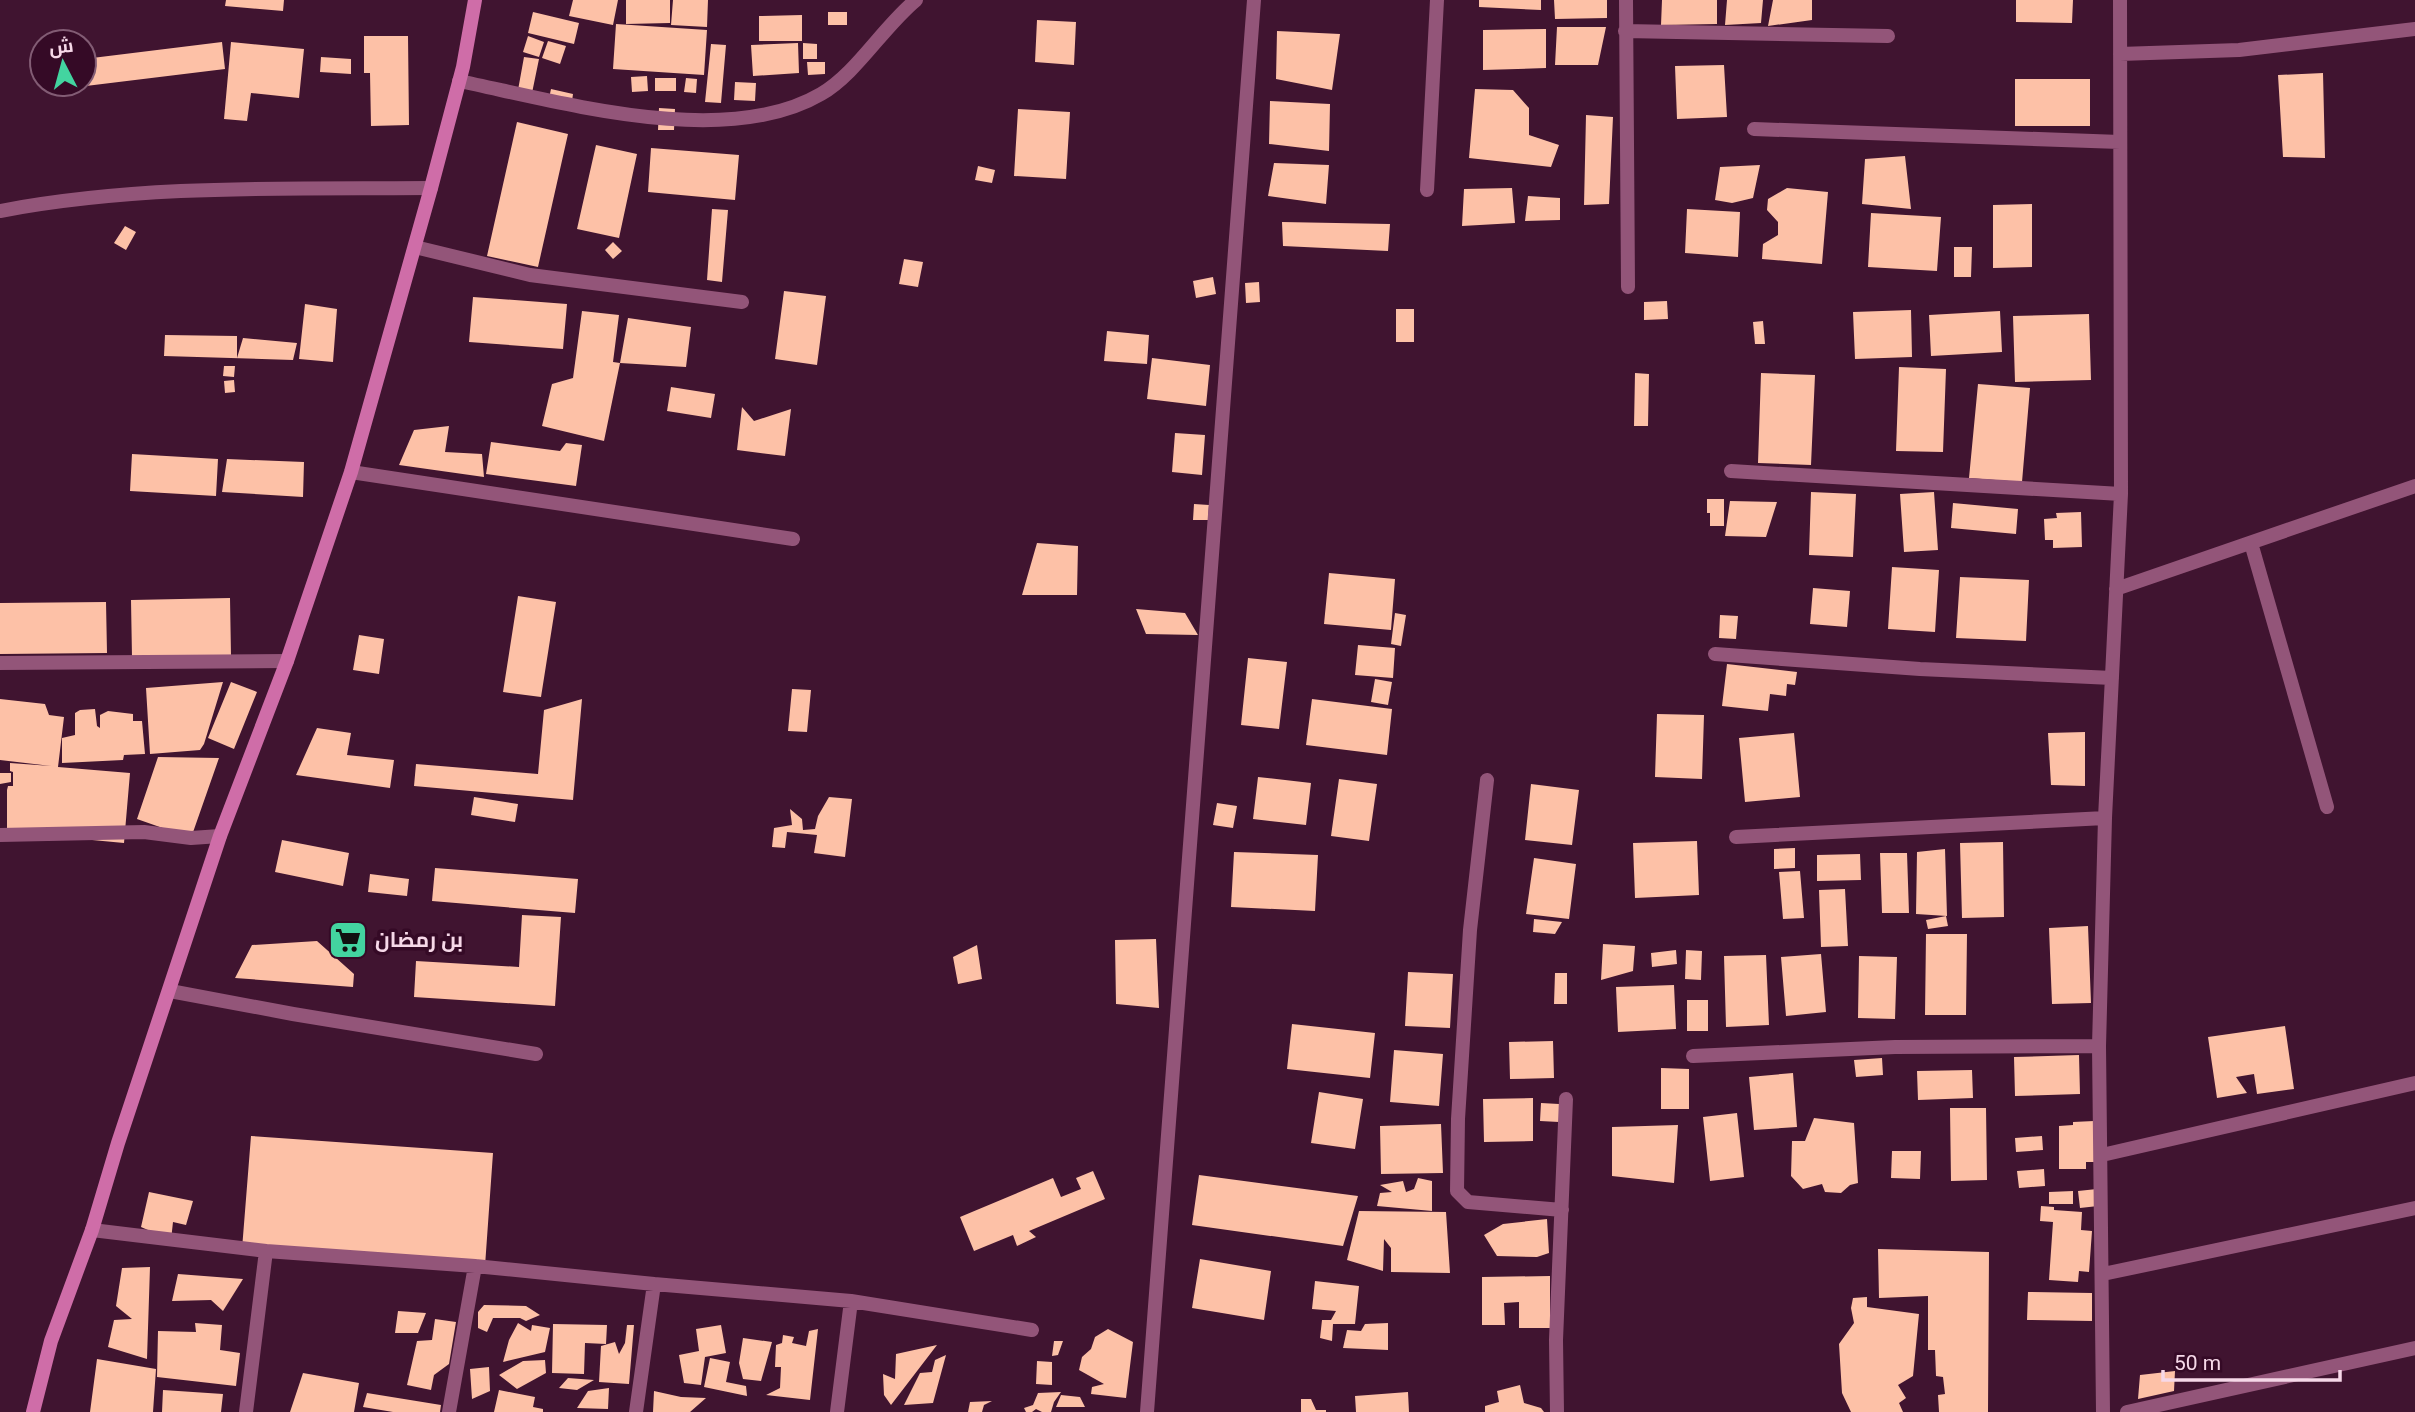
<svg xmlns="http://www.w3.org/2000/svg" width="2415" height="1412" font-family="Roboto,Cairo,sans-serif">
<rect width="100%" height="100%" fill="#401430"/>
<path fill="#fdc1a7" d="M 226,0 L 284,0 L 283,11 L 225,6 Z
M 573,0 L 618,0 L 613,25 L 569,16 Z
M 626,0 L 670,0 L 670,23 L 626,24 Z
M 673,0 L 708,0 L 707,27 L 671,25 Z
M 1479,0 L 1541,0 L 1541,10 L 1479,7 Z
M 1554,0 L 1607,0 L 1607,18 L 1555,19 Z
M 1662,0 L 1717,0 L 1717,24 L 1661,25 Z
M 1727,0 L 1763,0 L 1761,23 L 1725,25 Z
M 1773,0 L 1812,0 L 1812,20 L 1768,26 Z
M 2016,0 L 2073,0 L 2072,23 L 2016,22 Z
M 533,12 L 579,23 L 574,44 L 528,33 Z
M 828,12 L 847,12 L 847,25 L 828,25 Z
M 802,15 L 802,41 L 759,41 L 759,16 Z
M 1037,20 L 1076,22 L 1074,65 L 1035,62 Z
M 616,24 L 707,30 L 704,75 L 613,69 Z
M 1557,27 L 1606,27 L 1598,65 L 1555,65 Z
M 1546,29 L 1546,68 L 1483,70 L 1483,30 Z
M 1277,31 L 1340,34 L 1332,90 L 1276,79 Z
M 364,36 L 408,36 L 409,125 L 371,126 L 370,73 L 364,73 Z
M 528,36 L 544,42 L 539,57 L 523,52 Z
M 548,41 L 566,46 L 560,64 L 542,58 Z
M 222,42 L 225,69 L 45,91 L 44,84 L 84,84 L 84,59 Z
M 231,42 L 304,49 L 299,98 L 251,93 L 247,121 L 224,119 Z
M 798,43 L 799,73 L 753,76 L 751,45 Z
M 803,43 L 817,44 L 817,59 L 803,59 Z
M 711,44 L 726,45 L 721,103 L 705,102 Z
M 321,57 L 351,59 L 351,74 L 320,72 Z
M 524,57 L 539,59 L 532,93 L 518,90 Z
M 807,62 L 825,62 L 825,74 L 808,75 Z
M 1724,65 L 1727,117 L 1677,119 L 1675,66 Z
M 2323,73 L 2325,158 L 2283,157 L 2278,75 Z
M 647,76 L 648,91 L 632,92 L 631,77 Z
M 655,78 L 676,78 L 676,91 L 655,91 Z
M 686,78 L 697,79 L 696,93 L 684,92 Z
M 2015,79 L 2090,79 L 2090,126 L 2015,126 Z
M 735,82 L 756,83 L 755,101 L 734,100 Z
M 551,89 L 573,94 L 571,108 L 548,103 Z
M 1475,89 L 1513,90 L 1529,108 L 1529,135 L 1559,145 L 1551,167 L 1469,158 Z
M 1270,101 L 1330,104 L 1329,151 L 1269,144 Z
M 659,108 L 675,109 L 674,130 L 658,130 Z
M 1018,109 L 1070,112 L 1066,179 L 1014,176 Z
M 1586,115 L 1613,117 L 1609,204 L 1584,205 Z
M 517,122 L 568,134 L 538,267 L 487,256 Z
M 596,145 L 637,154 L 619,238 L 577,229 Z
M 651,148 L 739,155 L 735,200 L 648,192 Z
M 1905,156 L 1911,209 L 1862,204 L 1865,159 Z
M 1274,163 L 1329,165 L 1326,204 L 1268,196 Z
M 1760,165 L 1753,198 L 1732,203 L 1715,200 L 1720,167 Z
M 978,166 L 995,170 L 992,183 L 975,180 Z
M 1512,188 L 1515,223 L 1462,226 L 1464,189 Z
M 1787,188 L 1828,192 L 1822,264 L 1762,259 L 1763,244 L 1778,235 L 1778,222 L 1767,210 L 1768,199 Z
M 1528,196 L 1560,198 L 1560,220 L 1525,221 Z
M 2032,204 L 2032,267 L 1993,268 L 1993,205 Z
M 712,209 L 728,210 L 722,282 L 707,280 Z
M 1687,209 L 1740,212 L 1738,257 L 1685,253 Z
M 1871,213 L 1941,217 L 1937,271 L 1868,267 Z
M 1282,222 L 1390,224 L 1388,251 L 1283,246 Z
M 125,226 L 136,232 L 126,250 L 114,243 Z
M 613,242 L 622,251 L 613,259 L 605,250 Z
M 1954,247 L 1972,247 L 1971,277 L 1954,277 Z
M 904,259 L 923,262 L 918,287 L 899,284 Z
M 1213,277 L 1216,294 L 1196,298 L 1193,281 Z
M 1259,282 L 1260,302 L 1246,303 L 1245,283 Z
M 784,291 L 826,296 L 817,365 L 775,359 Z
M 473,297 L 567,304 L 563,349 L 469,342 Z
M 1667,301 L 1668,319 L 1644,320 L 1644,302 Z
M 305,304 L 337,309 L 333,362 L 299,359 Z
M 1396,309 L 1414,309 L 1414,342 L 1396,342 Z
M 1911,310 L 1912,357 L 1855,359 L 1853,312 Z
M 582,311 L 619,315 L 613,362 L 620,363 L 628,318 L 691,327 L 686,367 L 620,363 L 604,441 L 542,426 L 552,384 L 573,378 Z
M 2000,311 L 2002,352 L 1931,356 L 1929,315 Z
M 2089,314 L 2091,380 L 2015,382 L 2013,316 Z
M 1763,321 L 1765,344 L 1755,344 L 1753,322 Z
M 1107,331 L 1149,335 L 1147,364 L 1104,361 Z
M 165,335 L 237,336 L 237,358 L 243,338 L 297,343 L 293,360 L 164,356 Z
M 1152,358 L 1210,365 L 1206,406 L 1147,399 Z
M 224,366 L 235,366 L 234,377 L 223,376 Z
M 1899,367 L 1946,369 L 1943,452 L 1896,451 Z
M 1635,373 L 1649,374 L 1648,426 L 1634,426 Z
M 1761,373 L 1815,375 L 1811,465 L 1758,463 Z
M 234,380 L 235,392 L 225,393 L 224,381 Z
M 1978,384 L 2030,388 L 2022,482 L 1969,478 Z
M 671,387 L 715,394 L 711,418 L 667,411 Z
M 742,407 L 754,421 L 791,409 L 785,456 L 737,450 Z
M 449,426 L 445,452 L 482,454 L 484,477 L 399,465 L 414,430 Z
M 1175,433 L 1205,435 L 1202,475 L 1172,472 Z
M 491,442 L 560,451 L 566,443 L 582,445 L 576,486 L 486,474 Z
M 132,454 L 218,459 L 216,496 L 130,491 Z
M 227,459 L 304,462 L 303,497 L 222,492 Z
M 1811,492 L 1856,494 L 1853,557 L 1809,555 Z
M 1934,492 L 1938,550 L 1904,552 L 1900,494 Z
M 1707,499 L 1724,499 L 1724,526 L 1710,526 L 1710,513 L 1707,513 Z
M 1730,501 L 1777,502 L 1766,537 L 1725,536 Z
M 1953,503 L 2018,509 L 2016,534 L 1951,528 Z
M 1194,504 L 1209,505 L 1208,520 L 1193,520 Z
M 2081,512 L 2082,547 L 2053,548 L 2053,540 L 2045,540 L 2044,519 L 2057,518 L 2056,513 Z
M 1037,543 L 1078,546 L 1077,595 L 1022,595 Z
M 1892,567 L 1939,570 L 1935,632 L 1888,629 Z
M 1329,573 L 1395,579 L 1391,630 L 1324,624 Z
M 1960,577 L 2029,580 L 2026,641 L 1956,638 Z
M 1813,588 L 1850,591 L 1847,627 L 1810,624 Z
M 518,596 L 556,602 L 541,697 L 503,692 Z
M 230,598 L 231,656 L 132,658 L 131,600 Z
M 106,602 L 107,653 L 0,654 L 0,603 Z
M 1136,609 L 1185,613 L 1198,635 L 1146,634 Z
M 1395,613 L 1406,615 L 1401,646 L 1391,644 Z
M 1720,615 L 1738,616 L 1736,639 L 1719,638 Z
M 359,635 L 384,639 L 379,674 L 353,670 Z
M 1358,645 L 1395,648 L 1393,678 L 1355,675 Z
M 1248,658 L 1287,662 L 1279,729 L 1241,725 Z
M 1727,664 L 1797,672 L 1795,685 L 1787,684 L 1786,696 L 1770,694 L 1768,711 L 1722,706 Z
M 1375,679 L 1392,682 L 1388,705 L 1371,702 Z
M 223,682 L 204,744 L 200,750 L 150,754 L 146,688 Z
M 231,682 L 257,692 L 234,749 L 208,738 Z
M 792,689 L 811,690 L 807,732 L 788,731 Z
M 0,699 L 45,704 L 49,715 L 64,717 L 58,767 L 130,773 L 124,843 L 7,832 L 7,790 L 8,786 L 13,786 L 13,772 L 10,771 L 10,763 L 51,766 L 0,760 Z
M 582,699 L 573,800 L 414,786 L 416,764 L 538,774 L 544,710 Z
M 1312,699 L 1392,709 L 1387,755 L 1306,745 Z
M 95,709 L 97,726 L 100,728 L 100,715 L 108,711 L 133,714 L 133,721 L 142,721 L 145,754 L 124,755 L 123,760 L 62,763 L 62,738 L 75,735 L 75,713 L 80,710 Z
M 1657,714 L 1704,715 L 1702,779 L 1655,777 Z
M 317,728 L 351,733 L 347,755 L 394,760 L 390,788 L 296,775 Z
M 2085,732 L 2085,786 L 2051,785 L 2048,733 Z
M 1794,733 L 1800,797 L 1745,802 L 1739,738 Z
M 158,757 L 219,758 L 191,838 L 137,819 Z
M 0,773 L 11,773 L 11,782 L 0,784 Z
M 1258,777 L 1311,783 L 1306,825 L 1253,819 Z
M 1339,779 L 1377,784 L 1369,841 L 1331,836 Z
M 1531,784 L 1579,790 L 1572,845 L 1525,840 Z
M 474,797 L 518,804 L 515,822 L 471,815 Z
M 829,797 L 852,799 L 845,857 L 814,853 L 817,835 L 787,832 L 785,848 L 772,847 L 774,828 L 792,825 L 790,809 L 802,819 L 803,830 L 815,829 L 818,816 Z
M 1217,803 L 1237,806 L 1233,828 L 1213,825 Z
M 282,840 L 349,853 L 343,886 L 275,872 Z
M 1697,841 L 1699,895 L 1635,898 L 1633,843 Z
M 2003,842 L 2004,917 L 1962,918 L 1960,843 Z
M 1795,848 L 1795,868 L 1774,869 L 1774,849 Z
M 1945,849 L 1947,916 L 1916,914 L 1917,852 Z
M 1234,852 L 1318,855 L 1315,911 L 1231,907 Z
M 1880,853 L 1907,853 L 1909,913 L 1882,913 Z
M 1860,854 L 1861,880 L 1817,881 L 1817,855 Z
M 1534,858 L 1576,864 L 1569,919 L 1526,914 Z
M 435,868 L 578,879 L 575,913 L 432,901 Z
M 1800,871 L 1804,918 L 1783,919 L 1779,872 Z
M 370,874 L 409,879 L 407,896 L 368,892 Z
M 1845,889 L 1848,946 L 1821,947 L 1819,890 Z
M 522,915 L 561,917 L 555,1006 L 414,997 L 416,961 L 519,967 Z
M 1946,916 L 1948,926 L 1928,929 L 1926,920 Z
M 1534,919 L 1562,922 L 1555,934 L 1533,932 Z
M 2088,926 L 2091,1003 L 2052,1004 L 2049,928 Z
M 1926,934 L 1967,934 L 1966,1015 L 1925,1015 Z
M 1156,939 L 1159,1008 L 1116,1004 L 1115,940 Z
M 317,941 L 354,974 L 353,987 L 235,978 L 252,945 Z
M 1603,944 L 1635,946 L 1633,971 L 1601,980 Z
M 977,945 L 982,979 L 958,984 L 953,957 Z
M 1676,950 L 1677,964 L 1652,967 L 1651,953 Z
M 1686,950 L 1702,951 L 1701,980 L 1685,979 Z
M 1821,954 L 1826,1012 L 1786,1016 L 1781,957 Z
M 1766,955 L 1769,1025 L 1726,1027 L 1724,956 Z
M 1859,956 L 1897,957 L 1895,1019 L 1858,1018 Z
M 1408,972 L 1453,974 L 1450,1028 L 1405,1026 Z
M 1555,973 L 1567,973 L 1567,1004 L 1554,1004 Z
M 1674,985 L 1676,1029 L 1618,1032 L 1616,987 Z
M 1687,1000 L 1708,1000 L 1708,1031 L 1687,1031 Z
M 1292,1024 L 1375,1033 L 1370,1078 L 1287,1069 Z
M 2285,1026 L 2294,1089 L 2257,1094 L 2254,1074 L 2236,1077 L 2247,1093 L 2217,1098 L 2208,1037 Z
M 1553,1041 L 1554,1078 L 1510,1079 L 1509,1042 Z
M 1394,1050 L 1443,1054 L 1439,1106 L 1390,1102 Z
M 2079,1055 L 2080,1094 L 2015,1096 L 2014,1057 Z
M 1882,1058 L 1883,1075 L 1856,1077 L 1854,1060 Z
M 1661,1068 L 1689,1069 L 1689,1109 L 1661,1109 Z
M 1972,1070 L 1973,1098 L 1918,1100 L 1917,1071 Z
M 1793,1073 L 1797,1127 L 1754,1130 L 1749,1077 Z
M 1319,1092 L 1363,1099 L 1355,1149 L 1311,1143 Z
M 1533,1098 L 1533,1141 L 1484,1142 L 1483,1099 Z
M 1541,1103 L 1559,1104 L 1559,1122 L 1540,1121 Z
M 1950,1108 L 1986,1108 L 1987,1180 L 1951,1181 Z
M 1737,1113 L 1744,1177 L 1710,1181 L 1703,1117 Z
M 1814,1118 L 1854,1123 L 1858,1183 L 1850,1185 L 1841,1193 L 1825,1192 L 1822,1184 L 1803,1189 L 1791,1176 L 1792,1141 L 1805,1141 Z
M 2094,1121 L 2095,1162 L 2086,1162 L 2086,1169 L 2059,1169 L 2059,1126 L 2073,1125 L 2073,1122 Z
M 1441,1124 L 1443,1173 L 1381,1174 L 1380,1126 Z
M 1678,1125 L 1674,1183 L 1612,1176 L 1612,1127 Z
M 251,1136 L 493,1153 L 485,1266 L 242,1249 Z
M 2042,1136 L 2043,1150 L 2016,1152 L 2015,1138 Z
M 1892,1151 L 1921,1151 L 1920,1179 L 1891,1178 Z
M 2044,1169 L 2045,1186 L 2019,1188 L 2017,1171 Z
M 1093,1171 L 1105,1199 L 1029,1231 L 1036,1237 L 1017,1246 L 1013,1235 L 974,1251 L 960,1217 L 1053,1178 L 1061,1197 L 1081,1189 L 1076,1178 Z
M 1199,1175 L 1358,1196 L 1343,1246 L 1192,1225 Z
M 1418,1178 L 1432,1181 L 1432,1211 L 1377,1206 L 1380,1193 L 1392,1192 L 1380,1185 L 1403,1181 L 1406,1192 L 1414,1189 Z
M 2097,1189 L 2098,1206 L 2080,1208 L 2078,1191 Z
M 2073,1191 L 2073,1204 L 2049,1204 L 2049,1192 Z
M 149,1192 L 193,1201 L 186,1225 L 173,1222 L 171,1240 L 141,1227 Z
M 2041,1206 L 2054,1207 L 2054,1210 L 2082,1212 L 2081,1230 L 2092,1231 L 2089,1272 L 2079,1271 L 2078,1282 L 2049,1280 L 2053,1222 L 2040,1221 Z
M 1359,1211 L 1446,1212 L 1450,1273 L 1391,1272 L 1391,1248 L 1384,1239 L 1383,1271 L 1347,1260 Z
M 1547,1219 L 1549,1253 L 1537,1257 L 1497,1256 L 1484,1235 L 1503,1224 Z
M 1878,1249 L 1989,1252 L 1988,1412 L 1939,1412 L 1938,1395 L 1945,1394 L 1943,1377 L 1936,1376 L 1935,1350 L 1928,1350 L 1928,1296 L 1879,1298 Z
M 1200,1259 L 1271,1271 L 1264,1320 L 1192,1308 Z
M 150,1267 L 147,1359 L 108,1347 L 114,1320 L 132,1319 L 116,1306 L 122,1268 Z
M 178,1274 L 243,1279 L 223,1311 L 211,1300 L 172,1301 Z
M 1550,1276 L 1550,1328 L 1519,1328 L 1519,1302 L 1504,1303 L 1505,1325 L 1482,1325 L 1482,1277 Z
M 1315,1281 L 1359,1286 L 1355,1324 L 1333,1324 L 1332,1341 L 1320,1338 L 1322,1320 L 1331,1320 L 1336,1311 L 1312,1309 Z
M 2028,1292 L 2092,1293 L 2092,1321 L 2027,1320 Z
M 1867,1297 L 1867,1307 L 1919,1314 L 1913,1376 L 1898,1385 L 1906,1398 L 1899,1403 L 1903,1412 L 1851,1412 L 1842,1393 L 1839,1344 L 1854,1323 L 1851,1308 L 1853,1298 Z
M 484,1305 L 526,1306 L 540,1315 L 526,1321 L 520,1318 L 493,1318 L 487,1332 L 478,1328 L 478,1312 Z
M 398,1311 L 426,1313 L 418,1333 L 395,1333 Z
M 435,1319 L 456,1322 L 449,1364 L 434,1375 L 431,1390 L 407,1385 L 417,1341 L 432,1340 Z
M 195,1323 L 222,1325 L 220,1350 L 240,1353 L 236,1386 L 157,1377 L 158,1331 L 196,1332 Z
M 518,1323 L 531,1331 L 532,1325 L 550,1328 L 545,1352 L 503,1362 L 509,1340 Z
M 1388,1323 L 1388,1350 L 1343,1348 L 1347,1330 L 1361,1331 L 1365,1324 Z
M 553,1324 L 607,1325 L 606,1344 L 585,1343 L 584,1374 L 552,1373 Z
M 627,1325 L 634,1325 L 629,1384 L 599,1382 L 601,1346 L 615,1342 L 619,1354 L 625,1343 Z
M 721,1325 L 726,1353 L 705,1357 L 701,1385 L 684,1383 L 679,1355 L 699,1351 L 696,1329 Z
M 818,1329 L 810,1400 L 766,1395 L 780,1388 L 781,1367 L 775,1367 L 776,1345 L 782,1343 L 783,1335 L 794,1337 L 792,1343 L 806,1346 L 809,1331 Z
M 1108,1329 L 1133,1342 L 1126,1398 L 1091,1394 L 1092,1387 L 1104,1384 L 1079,1370 L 1082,1357 L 1091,1349 L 1095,1337 Z
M 743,1338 L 772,1342 L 761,1381 L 743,1379 L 739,1363 Z
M 1054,1341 L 1063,1341 L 1058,1355 L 1052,1356 Z
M 937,1345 L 891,1405 L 884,1395 L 883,1374 L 895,1379 L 896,1354 Z
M 946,1355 L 933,1403 L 904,1405 L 920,1373 L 932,1372 L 935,1360 Z
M 710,1358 L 730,1362 L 726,1382 L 746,1386 L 747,1396 L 704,1387 Z
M 97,1359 L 156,1369 L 153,1412 L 90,1412 Z
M 545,1360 L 546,1373 L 517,1389 L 499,1375 L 523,1361 Z
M 1037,1361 L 1052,1362 L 1052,1385 L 1036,1384 Z
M 489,1367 L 490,1391 L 472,1399 L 470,1369 Z
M 2175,1371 L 2174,1391 L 2138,1399 L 2140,1375 Z
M 303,1373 L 359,1383 L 354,1412 L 290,1412 Z
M 568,1378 L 594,1380 L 577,1390 L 559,1388 Z
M 1520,1385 L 1524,1403 L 1541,1408 L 1544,1412 L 1485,1412 L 1485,1406 L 1499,1402 L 1497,1391 Z
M 609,1388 L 608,1409 L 577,1408 L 588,1391 Z
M 163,1390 L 223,1394 L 221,1412 L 162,1412 Z
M 499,1390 L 535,1397 L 533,1407 L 543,1409 L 543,1412 L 494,1412 Z
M 654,1391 L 681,1397 L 706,1398 L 690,1412 L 653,1412 Z
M 1061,1392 L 1054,1402 L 1051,1412 L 1042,1412 L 1036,1409 L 1032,1412 L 1026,1412 L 1024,1408 L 1033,1405 L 1038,1393 Z
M 1408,1392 L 1409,1412 L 1356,1412 L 1355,1396 Z
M 367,1393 L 441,1405 L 440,1412 L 393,1412 L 363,1407 Z
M 1061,1395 L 1080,1397 L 1085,1407 L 1056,1407 Z
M 1301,1399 L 1311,1399 L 1316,1410 L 1326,1410 L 1326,1412 L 1301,1412 Z
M 992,1401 L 984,1405 L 982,1412 L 968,1412 L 970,1402 Z"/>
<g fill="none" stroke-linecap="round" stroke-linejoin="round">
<path stroke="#935579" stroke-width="14" d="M 0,211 C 142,184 287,189 431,188
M 351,472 L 793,539
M 170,991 L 293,1014 L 536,1054"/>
<path stroke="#935579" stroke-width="14" d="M 1626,0 L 1628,287
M 1625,31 L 1888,36
M 2120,54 L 2239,50 L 2415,29
M 459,81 C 561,102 726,150 821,94 C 856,74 883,27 916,0
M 1754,129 L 2120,142
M 1427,190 L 1437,0
M 415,247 L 530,275 L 742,302
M 1731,471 L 2121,494
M 2251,543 L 2327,807
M 2116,589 L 2415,486
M 1715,654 L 1920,669 L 2112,678
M 0,663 L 287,661
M 1487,780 L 1470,930 L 1458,1119 L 1457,1191 L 1468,1202 L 1562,1210
M 0,835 L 144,832 L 191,838 L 220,836
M 1736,837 L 2105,818
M 1693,1056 L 1895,1047 L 2099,1046
M 2102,1155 L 2415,1083
M 92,1230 L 266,1251 L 475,1266 L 654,1284 L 851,1301 L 1032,1330
M 2103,1274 L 2415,1208
M 246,1412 L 266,1251
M 449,1412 L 475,1266
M 636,1412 L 654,1284
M 837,1412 L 851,1301
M 1147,1412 L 1254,0
M 1557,1412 L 1556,1340 L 1566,1099
M 2103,1412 L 2099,1046 L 2105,818 L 2121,494 L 2120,0
M 2127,1412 L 2415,1348"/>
<path stroke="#cf6da8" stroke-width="14" d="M 33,1412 L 51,1341 L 92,1230 L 118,1143 L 220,836 L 287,661 L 351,472 L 431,188 L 463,67 L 475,0"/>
</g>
<defs>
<g id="supermarket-square" transform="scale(2.0125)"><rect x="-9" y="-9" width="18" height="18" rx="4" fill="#43d4a0" stroke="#350a26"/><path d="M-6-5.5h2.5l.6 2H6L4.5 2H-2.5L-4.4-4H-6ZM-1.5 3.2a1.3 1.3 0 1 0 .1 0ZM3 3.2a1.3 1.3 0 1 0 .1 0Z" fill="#111"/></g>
</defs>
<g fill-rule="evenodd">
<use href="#supermarket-square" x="348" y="940"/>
</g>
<g text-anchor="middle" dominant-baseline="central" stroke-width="7" stroke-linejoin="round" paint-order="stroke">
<g font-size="21" font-weight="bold" fill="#f6d8e8" stroke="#350a26" text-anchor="start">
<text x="375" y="940">بن رمضان</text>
</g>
</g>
<g transform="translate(63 63) rotate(354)"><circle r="33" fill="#350a26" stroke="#825c74" stroke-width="2"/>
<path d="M0-5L12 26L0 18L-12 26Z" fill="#43d4a0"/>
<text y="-10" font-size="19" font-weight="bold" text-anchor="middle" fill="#f6d8e8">ش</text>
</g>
<path d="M2163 1370v10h177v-10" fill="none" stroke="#f6d8e8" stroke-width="3.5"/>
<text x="2174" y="1370" font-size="21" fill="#f6d8e8" stroke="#350a26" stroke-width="5" paint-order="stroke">50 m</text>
</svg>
